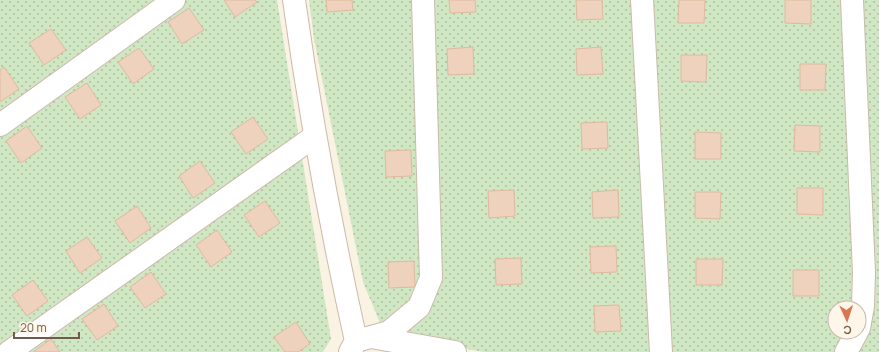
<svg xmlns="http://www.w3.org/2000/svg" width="879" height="352" font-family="Manrope,sans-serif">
<defs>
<pattern id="grass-dots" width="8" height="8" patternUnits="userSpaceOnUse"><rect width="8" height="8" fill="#d0e7c3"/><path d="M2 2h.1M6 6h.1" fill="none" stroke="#adbea0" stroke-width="1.8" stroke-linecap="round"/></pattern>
</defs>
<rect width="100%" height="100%" fill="#faf2e3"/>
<path fill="url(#grass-dots)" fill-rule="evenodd" d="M 0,0 L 277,0 L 331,339 L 323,352 L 0,352 Z
M 309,0 L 879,0 L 879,352 L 484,352 L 421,341 L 380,323 L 363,282 L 314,39 ZM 835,308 L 859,308 L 859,332 L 835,332 Z"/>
<path fill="#eed2bd" stroke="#dfb99f" d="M 224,0 L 255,0 L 257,2 L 235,17 Z
M 326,0 L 352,0 L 353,10 L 327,12 Z
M 449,0 L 475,0 L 476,12 L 450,13 Z
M 576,0 L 602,0 L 603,19 L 577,20 Z
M 679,0 L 705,0 L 704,23 L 678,23 Z
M 785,0 L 811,0 L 811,24 L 785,23 Z
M 189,8 L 204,30 L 182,44 L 168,22 Z
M 51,29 L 66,50 L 44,65 L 29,43 Z
M 473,47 L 474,74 L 448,75 L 447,49 Z
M 601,47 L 603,74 L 577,75 L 576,49 Z
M 139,48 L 154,69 L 133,84 L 118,62 Z
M 681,55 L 707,55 L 706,82 L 681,81 Z
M 800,64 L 826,64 L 825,90 L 800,90 Z
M 4,67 L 19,89 L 0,102 L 0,70 Z
M 87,83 L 101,105 L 80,119 L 65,97 Z
M 253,117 L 268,139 L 246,154 L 231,132 Z
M 607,122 L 608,148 L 582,149 L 581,123 Z
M 795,125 L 820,126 L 820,152 L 794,151 Z
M 27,126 L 42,148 L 21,163 L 6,141 Z
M 695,132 L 721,133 L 721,159 L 695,159 Z
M 411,150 L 412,176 L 386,177 L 385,151 Z
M 200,161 L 215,183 L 193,198 L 179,176 Z
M 797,188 L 823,188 L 823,215 L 797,214 Z
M 514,190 L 515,216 L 489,218 L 488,191 Z
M 618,190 L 619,217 L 593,218 L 592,192 Z
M 695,192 L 721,192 L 720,219 L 695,218 Z
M 265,201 L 280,223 L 259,237 L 244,215 Z
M 137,206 L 151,228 L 130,243 L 115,221 Z
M 217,230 L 232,252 L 211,267 L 196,245 Z
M 87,237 L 102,258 L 80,273 L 66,251 Z
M 616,246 L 617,272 L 591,273 L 590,247 Z
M 521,258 L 522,284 L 496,285 L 495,259 Z
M 696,259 L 723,259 L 722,285 L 696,285 Z
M 414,261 L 415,287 L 389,288 L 388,262 Z
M 793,270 L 819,270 L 819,296 L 793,296 Z
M 151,272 L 166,294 L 145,308 L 130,287 Z
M 33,280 L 48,301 L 27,316 L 12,295 Z
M 104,304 L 118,326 L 97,340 L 82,319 Z
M 619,305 L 621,331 L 595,332 L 594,306 Z
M 296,322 L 310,344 L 298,352 L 285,352 L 274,337 Z
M 51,339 L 60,352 L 33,352 Z"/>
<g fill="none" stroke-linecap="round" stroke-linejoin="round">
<g stroke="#cbbaab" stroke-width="24">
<path id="minor" d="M 294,0 C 310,115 331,228 356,341
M 642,0 L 661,352
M 852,0 L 864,273 L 863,306 L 859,328
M 0,125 L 174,0
M 371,337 L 455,352
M 9,352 L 315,136
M 350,352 L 356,341 L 389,332 L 419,307 L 431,278 L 423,0
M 846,352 L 857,332"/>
</g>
<use href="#minor" stroke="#fff" stroke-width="22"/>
</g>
<g transform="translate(847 320) rotate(177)"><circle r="19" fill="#fef6e9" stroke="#c6b8aa"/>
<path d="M0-3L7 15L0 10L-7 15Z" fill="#dc7551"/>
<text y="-6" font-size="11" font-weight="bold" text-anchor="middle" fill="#715a4b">С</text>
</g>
<path d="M14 332v6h65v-6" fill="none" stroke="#715a4b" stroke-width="2"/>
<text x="20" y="332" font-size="12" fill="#715a4b" stroke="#fef6e9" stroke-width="3" paint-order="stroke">20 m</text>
</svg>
